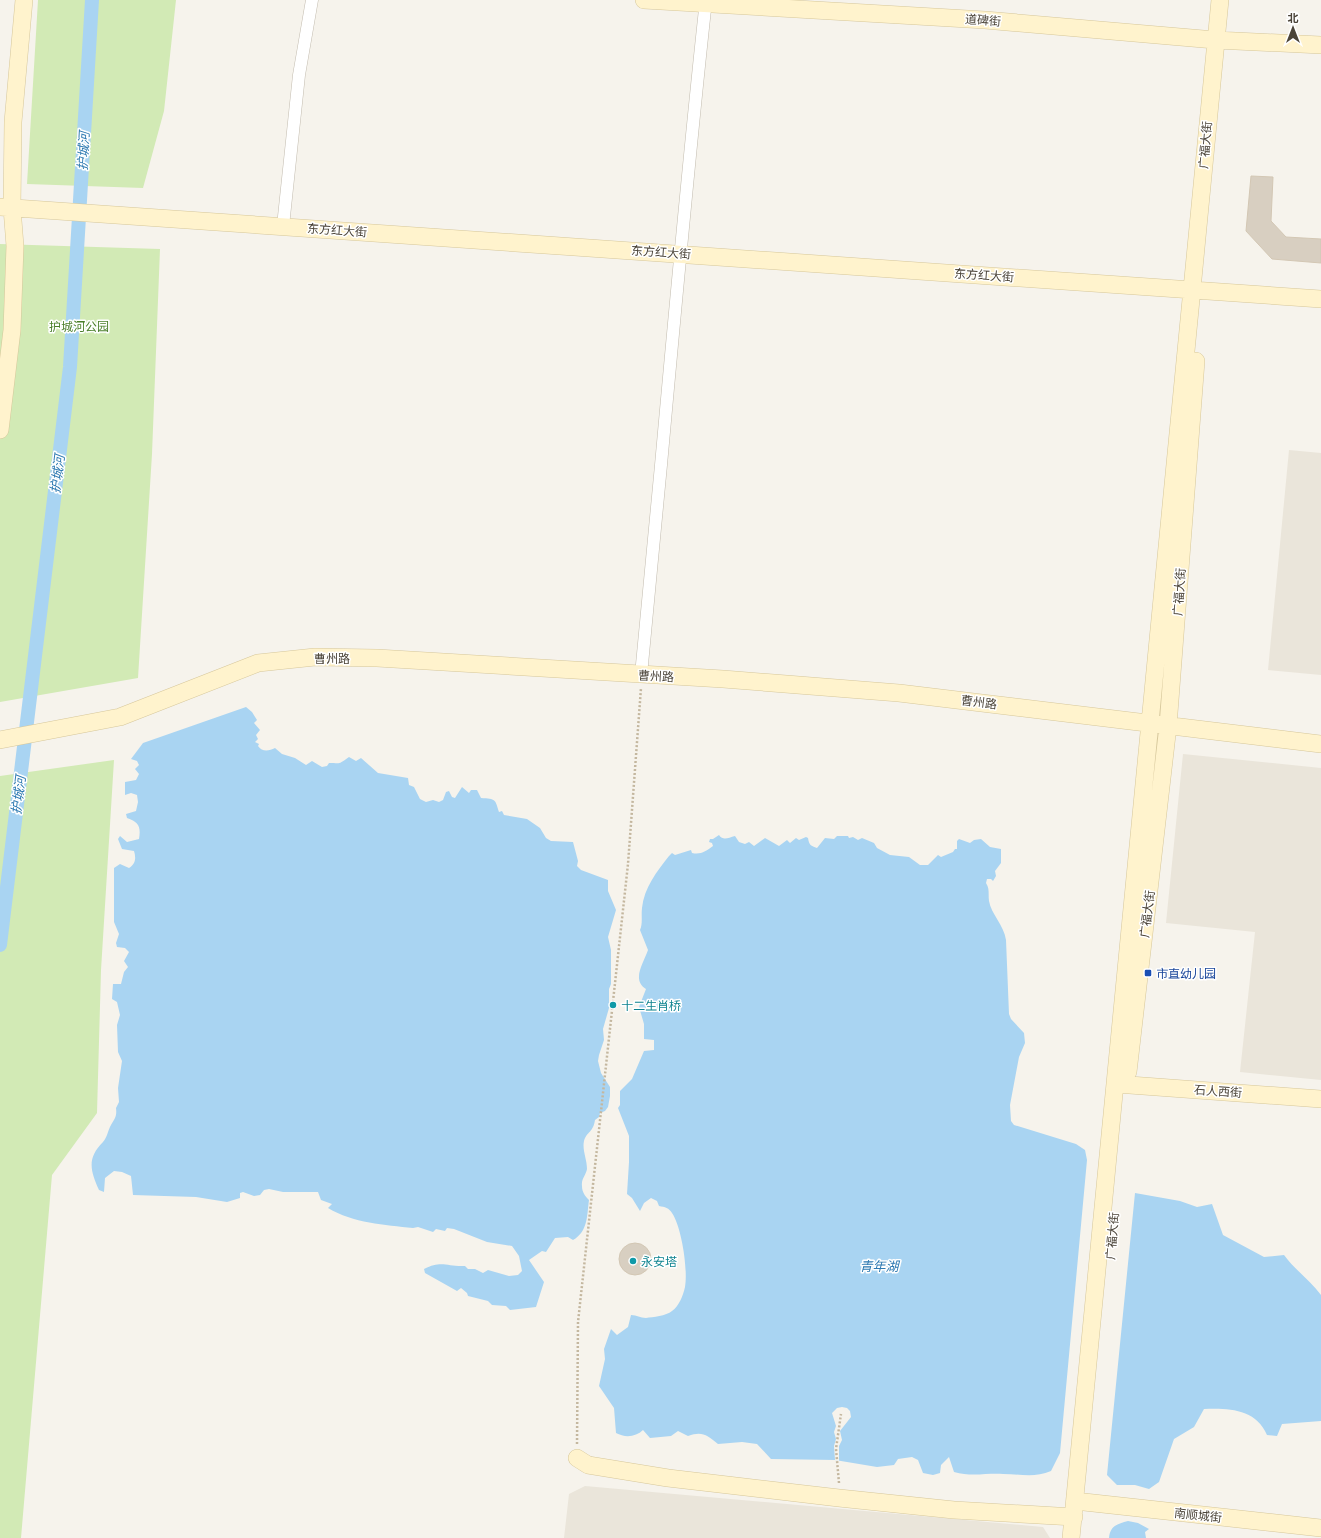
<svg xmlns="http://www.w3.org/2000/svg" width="1321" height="1538" font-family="Ubuntu,'Noto Sans SC',sans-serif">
<rect width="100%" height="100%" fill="#f6f3ec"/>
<path fill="#eae5da" d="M 1289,450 L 1321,453 L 1321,675 L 1268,670 Z
M 1183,754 L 1321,768 L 1321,1080 L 1240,1072 L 1255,932 L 1166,923 Z
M 585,1486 L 1043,1527 L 1050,1538 L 564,1538 L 569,1494 Z"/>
<path fill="#d2eab5" d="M 38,0 L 176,0 L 164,111 L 143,188 L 27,184 Z
M 0,244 L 160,249 L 152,454 L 138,678 L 0,702 Z
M 114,760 L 101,970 L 97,1113 L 52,1175 L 21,1538 L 0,1538 L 0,776 Z"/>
<path fill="#a9d4f2" d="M 246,707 L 252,712 L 257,720 L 254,723 L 260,730 L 256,735 L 258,739 L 255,742 L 259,744 L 258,746 C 262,752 269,751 275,748 L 282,754 L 295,758 L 306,765 L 312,761 L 322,767 L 327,766 L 329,763 C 341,763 338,765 349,757 L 356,761 L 361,758 L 378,773 L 408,778 L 409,785 L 414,787 L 420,799 L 426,802 L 433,800 L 439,802 L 443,800 L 446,792 L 449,791 L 452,797 L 455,798 L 462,787 L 469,793 L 471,790 L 477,790 L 481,798 C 496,799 495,799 499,812 L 502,811 L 504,815 L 527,819 L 540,828 L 546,838 L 551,841 L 573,842 L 578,861 L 577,866 L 581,870 L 608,880 L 608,891 L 616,910 L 608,937 L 611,950 L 611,984 L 609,989 L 609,1008 L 603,1029 L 604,1040 L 599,1055 L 598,1061 L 601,1073 L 610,1087 L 610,1096 L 608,1107 L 605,1111 L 600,1113 L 599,1117 L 595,1120 C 593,1133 587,1131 584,1141 C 582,1150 587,1159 587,1169 C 586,1175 581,1179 582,1186 C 582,1192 585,1196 589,1200 C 587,1215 588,1232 573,1240 L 568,1237 L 555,1238 L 546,1252 L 542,1251 L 529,1260 L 544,1282 L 536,1307 L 510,1310 L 506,1306 L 492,1305 L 488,1301 L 468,1296 L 467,1293 L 461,1288 L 457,1291 L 425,1273 L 424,1269 C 442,1260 447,1267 465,1266 L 468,1269 L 475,1269 L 483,1273 L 488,1270 L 509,1276 L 518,1275 L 522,1271 L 519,1256 L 512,1246 L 487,1242 L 454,1229 L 447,1228 L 445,1231 L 436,1229 L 433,1232 L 418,1227 L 413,1228 C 385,1225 353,1223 328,1208 L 332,1204 L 321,1200 L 318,1192 L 283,1192 L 269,1189 L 264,1190 L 260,1195 L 254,1196 L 243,1192 L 240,1193 L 240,1198 L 227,1202 L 196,1197 L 133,1195 L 131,1176 L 122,1172 L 114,1171 L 105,1178 L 104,1192 L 99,1190 C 90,1170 87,1158 103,1142 C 107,1138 108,1130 111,1125 C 115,1118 117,1116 116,1108 L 119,1102 L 118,1088 L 122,1061 L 118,1052 L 117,1025 L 120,1015 L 117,1002 L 112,999 L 113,984 L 121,984 L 124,972 L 128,967 L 124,961 L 129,952 L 125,948 L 117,947 L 116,943 L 119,934 L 114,922 L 114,868 L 120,864 L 129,868 C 136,864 136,857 134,851 L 122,849 L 118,839 L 120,836 L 127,842 L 139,839 C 141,827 139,822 127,818 L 126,814 L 136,811 L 138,802 L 137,795 L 131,793 L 125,795 L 125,782 L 136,780 L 139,774 L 135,769 L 139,765 L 137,761 L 131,759 L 143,743 Z
M 719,835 C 723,841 728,838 735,836 L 739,842 L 745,844 L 749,842 L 754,846 L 765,838 L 779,846 L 787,840 L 790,843 L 796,838 L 799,840 L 806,837 L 808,838 C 809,845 811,846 817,848 L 825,838 L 834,839 L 837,836 L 848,836 L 849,838 L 853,837 L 858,840 L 862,838 L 874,843 L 877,848 L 890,855 L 909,857 L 920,865 L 928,865 L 938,855 L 941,857 L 953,852 L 955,849 L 957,849 L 957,841 L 959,839 L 970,843 L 974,840 L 981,839 L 990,847 L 1001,849 L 1001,863 L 995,871 L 996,876 L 993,881 L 991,879 L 987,879 L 986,883 C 990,889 988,894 989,901 C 991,914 1004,925 1006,940 L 1009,1014 L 1011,1019 L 1024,1033 L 1025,1043 L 1019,1057 L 1010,1105 L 1011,1121 L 1014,1125 L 1076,1144 L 1085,1150 L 1087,1160 L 1060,1453 L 1051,1471 C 1035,1478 1020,1474 1003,1474 C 986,1473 971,1477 954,1472 L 949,1457 L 941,1465 L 940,1473 L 933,1475 L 923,1473 L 918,1460 L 912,1457 L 898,1459 L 894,1465 L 877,1467 L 835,1460 L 771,1459 L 757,1444 L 742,1442 L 718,1444 C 707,1435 702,1431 688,1436 L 678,1431 L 671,1436 L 650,1438 L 643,1430 C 636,1437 625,1438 616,1433 L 614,1408 L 599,1386 L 605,1359 L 604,1349 L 611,1329 L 617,1335 L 628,1327 L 631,1315 C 637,1315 640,1318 646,1318 C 653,1317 666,1316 672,1311 C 679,1306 683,1296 685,1287 C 688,1270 682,1228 672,1213 C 669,1208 665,1207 659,1206 L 657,1201 L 651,1198 L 644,1203 L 640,1211 L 632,1198 L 627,1194 L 629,1162 L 629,1136 L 618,1108 L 620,1105 L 620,1091 L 632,1079 L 644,1051 L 654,1050 L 654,1040 L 644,1039 L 644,1024 L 639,1007 L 646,989 C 631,980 644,962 648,950 L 640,930 C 643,923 641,916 642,908 C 644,888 657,871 669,856 L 672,853 L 675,855 L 691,850 L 692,853 C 701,855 706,851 713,846 L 712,843 L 709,842 L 710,839 L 713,839 Z
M 1135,1193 L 1180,1201 L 1197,1207 L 1212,1204 L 1223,1235 L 1264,1257 L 1284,1255 C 1295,1270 1310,1280 1321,1295 L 1321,1421 L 1282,1424 L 1277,1436 L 1267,1435 C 1256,1409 1229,1408 1204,1409 L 1194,1427 L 1174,1439 L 1159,1482 L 1149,1489 L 1135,1485 L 1117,1485 L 1107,1475 Z
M 1128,1521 L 1138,1523 L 1149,1529 L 1145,1532 L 1146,1538 L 1109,1538 C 1110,1526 1117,1524 1128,1521 Z"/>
<path fill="#f6f3ec" d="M 842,1407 L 847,1408 L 850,1411 L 851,1417 L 840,1431 L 842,1440 L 839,1446 L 839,1461 L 835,1460 L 834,1446 L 836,1439 L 834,1432 L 836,1426 L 832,1413 L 837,1408 Z"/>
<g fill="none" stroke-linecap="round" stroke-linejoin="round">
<path stroke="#a9d4f2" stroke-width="14" d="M 0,945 L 70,367 L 92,0"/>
</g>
<path fill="#d8cfc1" stroke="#d3c7b4" d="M 1251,176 L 1273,177 L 1271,221 L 1286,237 L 1321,239 L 1321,263 L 1272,259 L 1246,231 Z
M619 1259a16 16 0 1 1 32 0a16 16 0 1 1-32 0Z"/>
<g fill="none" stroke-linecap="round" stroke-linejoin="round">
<g stroke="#c2bbae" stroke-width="13">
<path id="street" d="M 283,226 L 299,75 L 312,0
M 641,675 C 647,605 654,535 661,465 C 675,310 689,155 706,0"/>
</g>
<g stroke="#d6c79b" stroke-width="18">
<path id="secondary" d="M 644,0 L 985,20 L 1215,40 L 1321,45
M 0,207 L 1321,299
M 0,430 L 12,330 L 15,246 L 12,208 L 13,122 L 24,0
M 0,740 L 120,717 L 258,663 L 315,657 L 377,658 L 723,679 L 899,693 L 1321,744
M 1128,1072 L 1168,726 L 1196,361
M 1116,1084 L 1321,1099
M 577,1458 L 588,1465 L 668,1478 L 839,1498 L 954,1510 L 1074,1517
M 1075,1501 L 1321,1528
M 1071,1538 L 1220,0"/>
</g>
<path stroke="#c4b79f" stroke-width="2.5" stroke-dasharray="2 2" stroke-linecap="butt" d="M 577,1444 L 578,1322 L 628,864 L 641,688
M 839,1483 L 836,1449 L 841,1414"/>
<use href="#street" stroke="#fff" stroke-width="12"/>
<use href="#secondary" stroke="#fff3cd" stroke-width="17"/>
</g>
<rect fill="#1a4fb4" stroke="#fff" stroke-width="1.5" x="1144" y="969" width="8" height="8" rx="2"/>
<g fill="#0f9aa8" stroke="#fff" stroke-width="1.5">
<circle cx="613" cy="1005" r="4"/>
<circle cx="633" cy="1261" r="4"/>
</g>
<g text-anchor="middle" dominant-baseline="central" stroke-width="3" stroke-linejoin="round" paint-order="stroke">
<g font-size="12" fill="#4b4439" stroke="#fff">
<text transform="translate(983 20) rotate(4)">道碑街</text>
<text transform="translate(1205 145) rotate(-85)">广福大街</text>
<text transform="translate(337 230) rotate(4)">东方红大街</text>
<text transform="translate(661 252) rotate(4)">东方红大街</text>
<text transform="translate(984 275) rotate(4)">东方红大街</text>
<text transform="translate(1179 592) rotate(-86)">广福大街</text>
<text x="332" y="658">曹州路</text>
<text transform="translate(656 676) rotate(3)">曹州路</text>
<text transform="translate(979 702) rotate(7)">曹州路</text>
<text transform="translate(1147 914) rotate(-83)">广福大街</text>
<text transform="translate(1218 1091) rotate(4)">石人西街</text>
<text transform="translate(1112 1236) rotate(-85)">广福大街</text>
<text transform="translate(1198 1515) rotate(6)">南顺城街</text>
</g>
<g font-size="12" fill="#4a7f2a" stroke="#fff">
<text x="79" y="326">护城河公园</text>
</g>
<g font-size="12" fill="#164399" stroke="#fff" text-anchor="start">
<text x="1156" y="973">市直幼儿园</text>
</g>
<g font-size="12" fill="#0d838f" stroke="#fff" text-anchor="start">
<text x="621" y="1005">十二生肖桥</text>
<text x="641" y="1261">永安塔</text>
</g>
<g font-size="13" font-style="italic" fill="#2e7ab2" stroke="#fff">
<text transform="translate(83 151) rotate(-87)">护城河</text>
<text transform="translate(57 474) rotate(-83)">护城河</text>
<text transform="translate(18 795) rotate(-83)">护城河</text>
<text x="879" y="1266">青年湖</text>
</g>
</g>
<g transform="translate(1293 28)" stroke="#ffffff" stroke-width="3" paint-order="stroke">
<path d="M0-3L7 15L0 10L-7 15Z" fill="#4b4439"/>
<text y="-6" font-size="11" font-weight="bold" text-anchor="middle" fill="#4b4439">北</text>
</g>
</svg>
